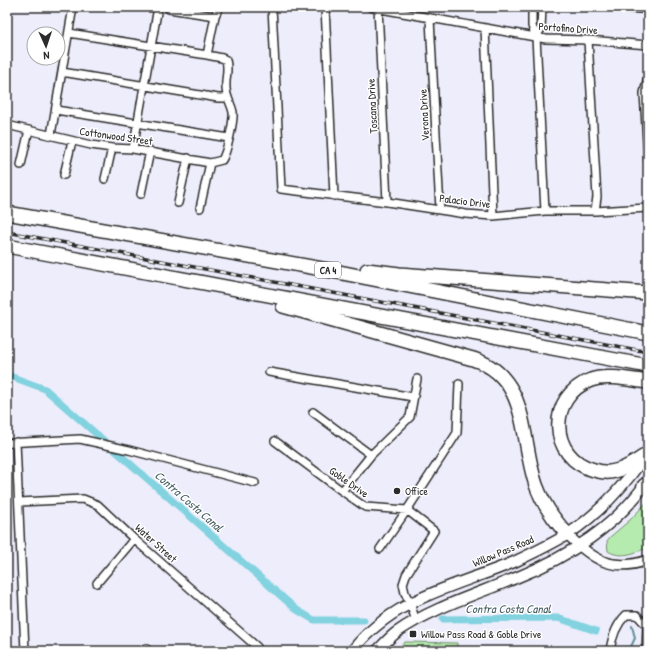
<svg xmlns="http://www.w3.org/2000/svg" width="655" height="658" font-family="'Patrick Hand',sans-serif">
<rect width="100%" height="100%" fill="#ededfc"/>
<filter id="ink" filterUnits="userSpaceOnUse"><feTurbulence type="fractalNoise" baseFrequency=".025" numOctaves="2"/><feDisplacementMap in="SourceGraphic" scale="8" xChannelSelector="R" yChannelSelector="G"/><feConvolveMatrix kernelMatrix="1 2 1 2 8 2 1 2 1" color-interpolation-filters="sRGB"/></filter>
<g filter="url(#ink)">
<path fill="#b5ebae" stroke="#708b6c" d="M 648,501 L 648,547 C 636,553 620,559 608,551 L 607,541 L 610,537 L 630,520 Z
M 405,642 L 457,643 L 457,651 L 394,651 Z"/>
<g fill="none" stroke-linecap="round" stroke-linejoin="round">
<path stroke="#5f8f97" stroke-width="2" d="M 629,651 L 635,638 L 632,626"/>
<path stroke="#82d2df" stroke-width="7" d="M 7,375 L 45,389 L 297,610 L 314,620 L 364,620
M 443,619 L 558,618 L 596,631"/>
<g stroke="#2b2b2b" stroke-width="10">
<path id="minor" d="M 272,7 L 281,189 L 387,202 L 466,214 L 493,216 L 545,211 L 595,211 L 648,208
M 325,7 L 334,196
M 370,7 L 546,39 L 588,40 L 648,45
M 378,7 L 387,202
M 532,7 L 532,26 L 536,37 L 545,211
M 169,9 L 215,16
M 430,19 L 440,210
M 485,28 L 493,216
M 69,33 L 207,55
M 536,37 L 541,29 L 542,7
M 588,40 L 597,197 L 595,211
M 62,72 L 218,98 L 227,98
M 648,77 L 644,93 L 648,160
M 56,110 L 229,138
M 7,125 L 91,145 L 112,148 L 133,149 L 210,163 L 222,160 C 227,152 234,121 233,112 C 231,103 226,97 226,88 C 225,78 229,70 226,60 L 222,58 L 207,55 L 215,16 L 219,7
M 51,135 L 73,7
M 133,149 L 158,7
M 21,165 L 29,130
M 64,175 L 72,141
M 105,179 L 112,148
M 141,194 L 150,151
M 178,203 L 188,158
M 200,208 L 210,163
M 269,372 L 413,397
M 313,412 L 371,455
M 275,441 L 342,491 L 365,507 L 407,510 L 434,531 L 406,575 L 403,584 L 405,593 L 410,603 L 416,621
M 16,442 L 25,651
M 7,443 L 80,439 L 129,450 L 255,483
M 342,491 L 371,455 L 410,417 L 417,379
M 19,502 L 83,499 L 98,505 L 134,539 L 257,647 L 258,651
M 380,549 L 407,510 L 457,433 L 459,384
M 97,583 L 134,539
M 146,651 L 146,648
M 610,651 C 612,636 616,625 626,615 L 637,615 L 647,626 L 646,651"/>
</g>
<g stroke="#2b2b2b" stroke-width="12">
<path id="tertiary" d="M 567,534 C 592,559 612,573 648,560"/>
</g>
<g stroke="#2b2b2b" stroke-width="13">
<path id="secondary" d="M 632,7 L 648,8
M 352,651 C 394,597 455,587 514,562 C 531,554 552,544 568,534 C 597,515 622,488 642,460
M 377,651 C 383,645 389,638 397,632 C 433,607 478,594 518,577 C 568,557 618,525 648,480"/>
</g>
<g stroke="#2b2b2b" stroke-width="16">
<path id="motorway" d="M 7,213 L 328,270 L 648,333
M 7,246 L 648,366
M 367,270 L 399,274 L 648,293
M 283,306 L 473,359 C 530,377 520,439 536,485 C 543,504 554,520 567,534
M 645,456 C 636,461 626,469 615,471 C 609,473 601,472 594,470 C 548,458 547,396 591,380 C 606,374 632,380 648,382
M 644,486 L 648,483"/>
</g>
<use href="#minor" stroke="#fff" stroke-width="7"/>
<use href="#tertiary" stroke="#fff" stroke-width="9"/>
<use href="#secondary" stroke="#fff" stroke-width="10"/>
<use href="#motorway" stroke="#fff" stroke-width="13"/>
<g stroke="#2b2b2b" stroke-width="3.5">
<path id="rail" d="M 7,232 L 648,352"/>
</g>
<use href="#rail" stroke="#fff" stroke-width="2" stroke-dasharray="6" stroke-linecap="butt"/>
</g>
</g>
<g fill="#2b2b2b" stroke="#fff" stroke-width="1.5">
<circle cx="397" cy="491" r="4"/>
<rect x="409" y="630" width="8" height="8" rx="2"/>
</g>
<g text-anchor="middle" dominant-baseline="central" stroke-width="3" stroke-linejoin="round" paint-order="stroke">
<rect fill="#fff" stroke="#6b6b6b" stroke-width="1" x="315" y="262" width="26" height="16" rx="3"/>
<g font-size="10" font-weight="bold" fill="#2b2b2b">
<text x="328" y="270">CA 4</text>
</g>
<g font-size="11" fill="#2b2b2b" stroke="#fff">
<text transform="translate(568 28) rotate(4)">Portofino Drive</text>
<text transform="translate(372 106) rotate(-93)">Toscana Drive</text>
<text transform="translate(424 115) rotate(-93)">Verona Drive</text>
<text transform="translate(116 136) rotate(8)">Cottonwood Street</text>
<text transform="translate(465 201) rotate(7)">Palacio Drive</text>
<text transform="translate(349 482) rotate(35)">Goble Drive</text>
<text transform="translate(156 543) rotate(42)">Water Street</text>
<text transform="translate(503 551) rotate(-23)">Willow Pass Road</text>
</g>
<g font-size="11" fill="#2b2b2b" stroke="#fff" text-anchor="start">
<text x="405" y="491">Office</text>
<text x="421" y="634">Willow Pass Road &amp; Goble Drive</text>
</g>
<g font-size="12" font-style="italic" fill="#455d61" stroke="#fff">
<text transform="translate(189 501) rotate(41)">Contra Costa Canal</text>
<text x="508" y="608">Contra Costa Canal</text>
</g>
</g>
<rect width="655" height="658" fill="none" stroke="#fff" stroke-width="24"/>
<rect x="12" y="12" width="631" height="634" fill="none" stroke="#2b2b2b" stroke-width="1.5" filter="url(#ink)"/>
<g transform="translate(46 46) rotate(177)"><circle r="19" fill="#ffffff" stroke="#aaaaaa"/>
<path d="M0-3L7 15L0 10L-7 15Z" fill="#2b2b2b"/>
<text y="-6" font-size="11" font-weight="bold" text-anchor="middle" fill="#2b2b2b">N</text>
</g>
</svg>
